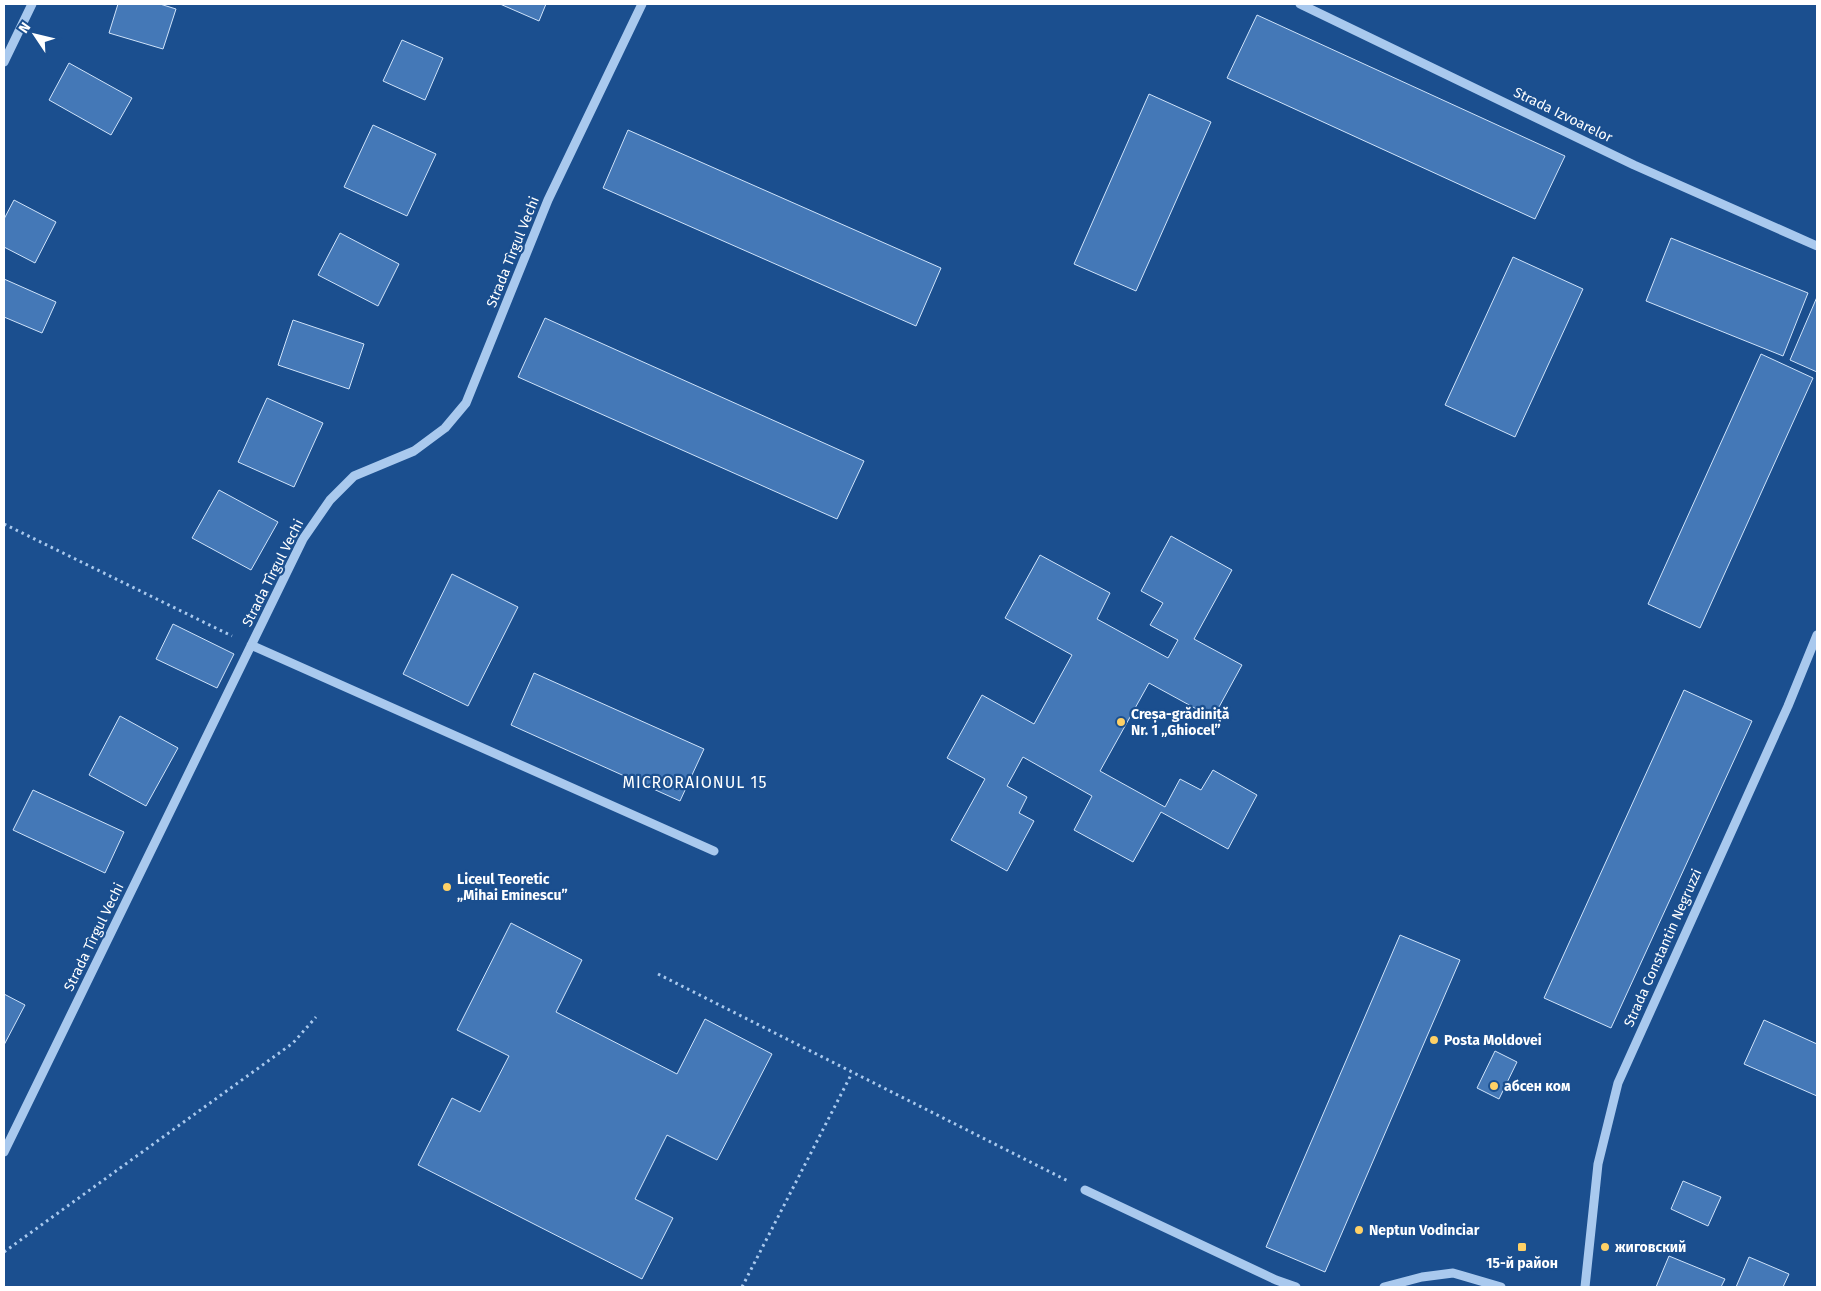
<svg xmlns="http://www.w3.org/2000/svg" width="1821" height="1291" font-family="'Fira Sans',sans-serif">
<rect width="100%" height="100%" fill="#1b4f8f"/>
<path fill="#4478b7" stroke="#cfe3fa" d="M 118,4 L 160,4 L 176,9 L 163,49 L 109,33 Z
M 500,4 L 546,4 L 539,21 Z
M 1257,15 L 1565,156 L 1535,219 L 1227,78 Z
M 402,40 L 443,58 L 425,100 L 383,81 Z
M 69,63 L 132,98 L 111,135 L 49,100 Z
M 1149,94 L 1211,122 L 1136,291 L 1074,264 Z
M 373,125 L 436,154 L 407,216 L 344,187 Z
M 628,130 L 941,268 L 916,326 L 603,188 Z
M 14,200 L 56,222 L 35,263 L 4,247 L 4,219 Z
M 340,233 L 399,264 L 378,306 L 318,275 Z
M 1671,238 L 1808,293 L 1783,356 L 1646,301 Z
M 1513,257 L 1583,289 L 1515,437 L 1445,405 Z
M 4,279 L 56,302 L 42,333 L 4,317 Z
M 1817,297 L 1817,372 L 1790,360 Z
M 545,318 L 864,461 L 837,519 L 518,377 Z
M 293,320 L 364,344 L 349,389 L 278,365 Z
M 1761,354 L 1813,378 L 1700,628 L 1648,604 Z
M 267,398 L 323,423 L 294,487 L 238,462 Z
M 219,490 L 278,522 L 251,570 L 192,538 Z
M 1171,536 L 1232,570 L 1194,639 L 1242,665 L 1213,718 L 1149,683 L 1100,771 L 1165,807 L 1180,779 L 1201,790 L 1213,770 L 1257,795 L 1228,849 L 1161,812 L 1133,862 L 1074,830 L 1092,796 L 1023,757 L 1007,786 L 1027,797 L 1019,813 L 1034,821 L 1007,871 L 951,840 L 985,779 L 947,758 L 982,695 L 1034,724 L 1072,655 L 1005,618 L 1040,555 L 1110,593 L 1097,619 L 1168,658 L 1178,640 L 1150,625 L 1163,603 L 1141,591 Z
M 452,574 L 518,607 L 468,706 L 403,674 Z
M 173,624 L 234,654 L 217,688 L 156,659 Z
M 534,673 L 704,749 L 680,801 L 511,725 Z
M 1684,690 L 1752,721 L 1611,1028 L 1544,998 Z
M 120,716 L 178,748 L 146,806 L 89,775 Z
M 33,790 L 124,832 L 105,873 L 13,830 Z
M 511,923 L 582,960 L 556,1012 L 677,1074 L 705,1019 L 772,1054 L 717,1160 L 667,1135 L 635,1199 L 673,1218 L 642,1279 L 418,1165 L 452,1098 L 480,1112 L 509,1056 L 457,1030 Z
M 1400,935 L 1460,960 L 1325,1272 L 1266,1247 Z
M 4,994 L 25,1005 L 4,1045 Z
M 1764,1020 L 1817,1044 L 1817,1096 L 1744,1064 Z
M 1495,1051 L 1517,1062 L 1499,1099 L 1477,1088 Z
M 1683,1181 L 1721,1197 L 1708,1226 L 1671,1209 Z
M 1669,1256 L 1725,1279 L 1721,1287 L 1656,1287 Z
M 1749,1257 L 1789,1274 L 1783,1287 L 1736,1287 Z"/>
<g fill="none" stroke-linecap="round" stroke-linejoin="round">
<path stroke="#a9c9ee" stroke-width="3" stroke-dasharray="2.5 4" stroke-linecap="butt" d="M 4,524 L 232,636
M 658,974 L 1068,1181
M 4,1252 L 293,1043 L 316,1017
M 742,1287 L 852,1073"/>
<path stroke="#a9c9ee" stroke-width="9" d="M 1300,4 L 1634,165 L 1817,246
M 4,62 L 32,4
M 251,645 L 714,851
M 4,1152 L 303,539 L 330,500 L 354,476 L 414,451 L 445,428 L 466,403 L 548,200 L 642,4
M 1085,1190 L 1276,1280 L 1296,1287
M 1384,1287 L 1422,1277 L 1453,1273 L 1501,1287
M 1585,1287 L 1598,1164 L 1618,1083 L 1788,706 L 1817,635"/>
</g>
<g fill="#ffd166" stroke="#1b4f8f" stroke-width="2">
<circle cx="1121" cy="722" r="5"/>
<circle cx="447" cy="887" r="5"/>
<circle cx="1434" cy="1040" r="5"/>
<circle cx="1494" cy="1086" r="5"/>
<circle cx="1359" cy="1230" r="5"/>
<rect x="1517" y="1242" width="10" height="10" rx="2.5"/>
<circle cx="1605" cy="1247" r="5"/>
</g>
<g text-anchor="middle" dominant-baseline="central" stroke-width="4.5" stroke-linejoin="round" paint-order="stroke">
<g font-size="14" fill="#fff" stroke="#1b4f8f">
<text transform="translate(1563 115) rotate(26)">Strada Izvoarelor</text>
<text transform="translate(513 252) rotate(-68)">Strada Tîrgul Vechi</text>
<text transform="translate(273 573) rotate(-63)">Strada Tîrgul Vechi</text>
<text transform="translate(94 937) rotate(-64)">Strada Tîrgul Vechi</text>
<text transform="translate(1663 948) rotate(-66)">Strada Constantin Negruzzi</text>
</g>
<g font-size="14" font-weight="bold" fill="#fff" stroke="#1b4f8f" text-anchor="start">
<text x="1131" y="714">Creșa-grădiniță<tspan x="1131" dy="16">Nr. 1 „Ghiocel”</tspan></text>
<text x="457" y="879">Liceul Teoretic<tspan x="457" dy="16">„Mihai Eminescu”</tspan></text>
<text x="1444" y="1040">Posta Moldovei</text>
<text x="1504" y="1086">абсен ком</text>
<text x="1369" y="1230">Neptun Vodinciar</text>
<text x="1615" y="1247">жиговский</text>
<text x="1522" y="1263" text-anchor="middle">15-й район</text>
</g>
<g font-size="16" letter-spacing="1" fill="#fff" stroke="#1b4f8f">
<text x="695" y="782">MICRORAIONUL 15</text>
</g>
</g>
<rect width="1821" height="1291" fill="none" stroke="#ffffff" stroke-width="10"/>
<g transform="translate(35 35) rotate(305)" stroke="#1b4f8f" stroke-width="4" paint-order="stroke">
<path d="M0-4L9 19L0 12L-9 19Z" fill="#ffffff"/>
<text y="-8" font-size="14" font-weight="bold" text-anchor="middle" fill="#ffffff">N</text>
</g>
</svg>
